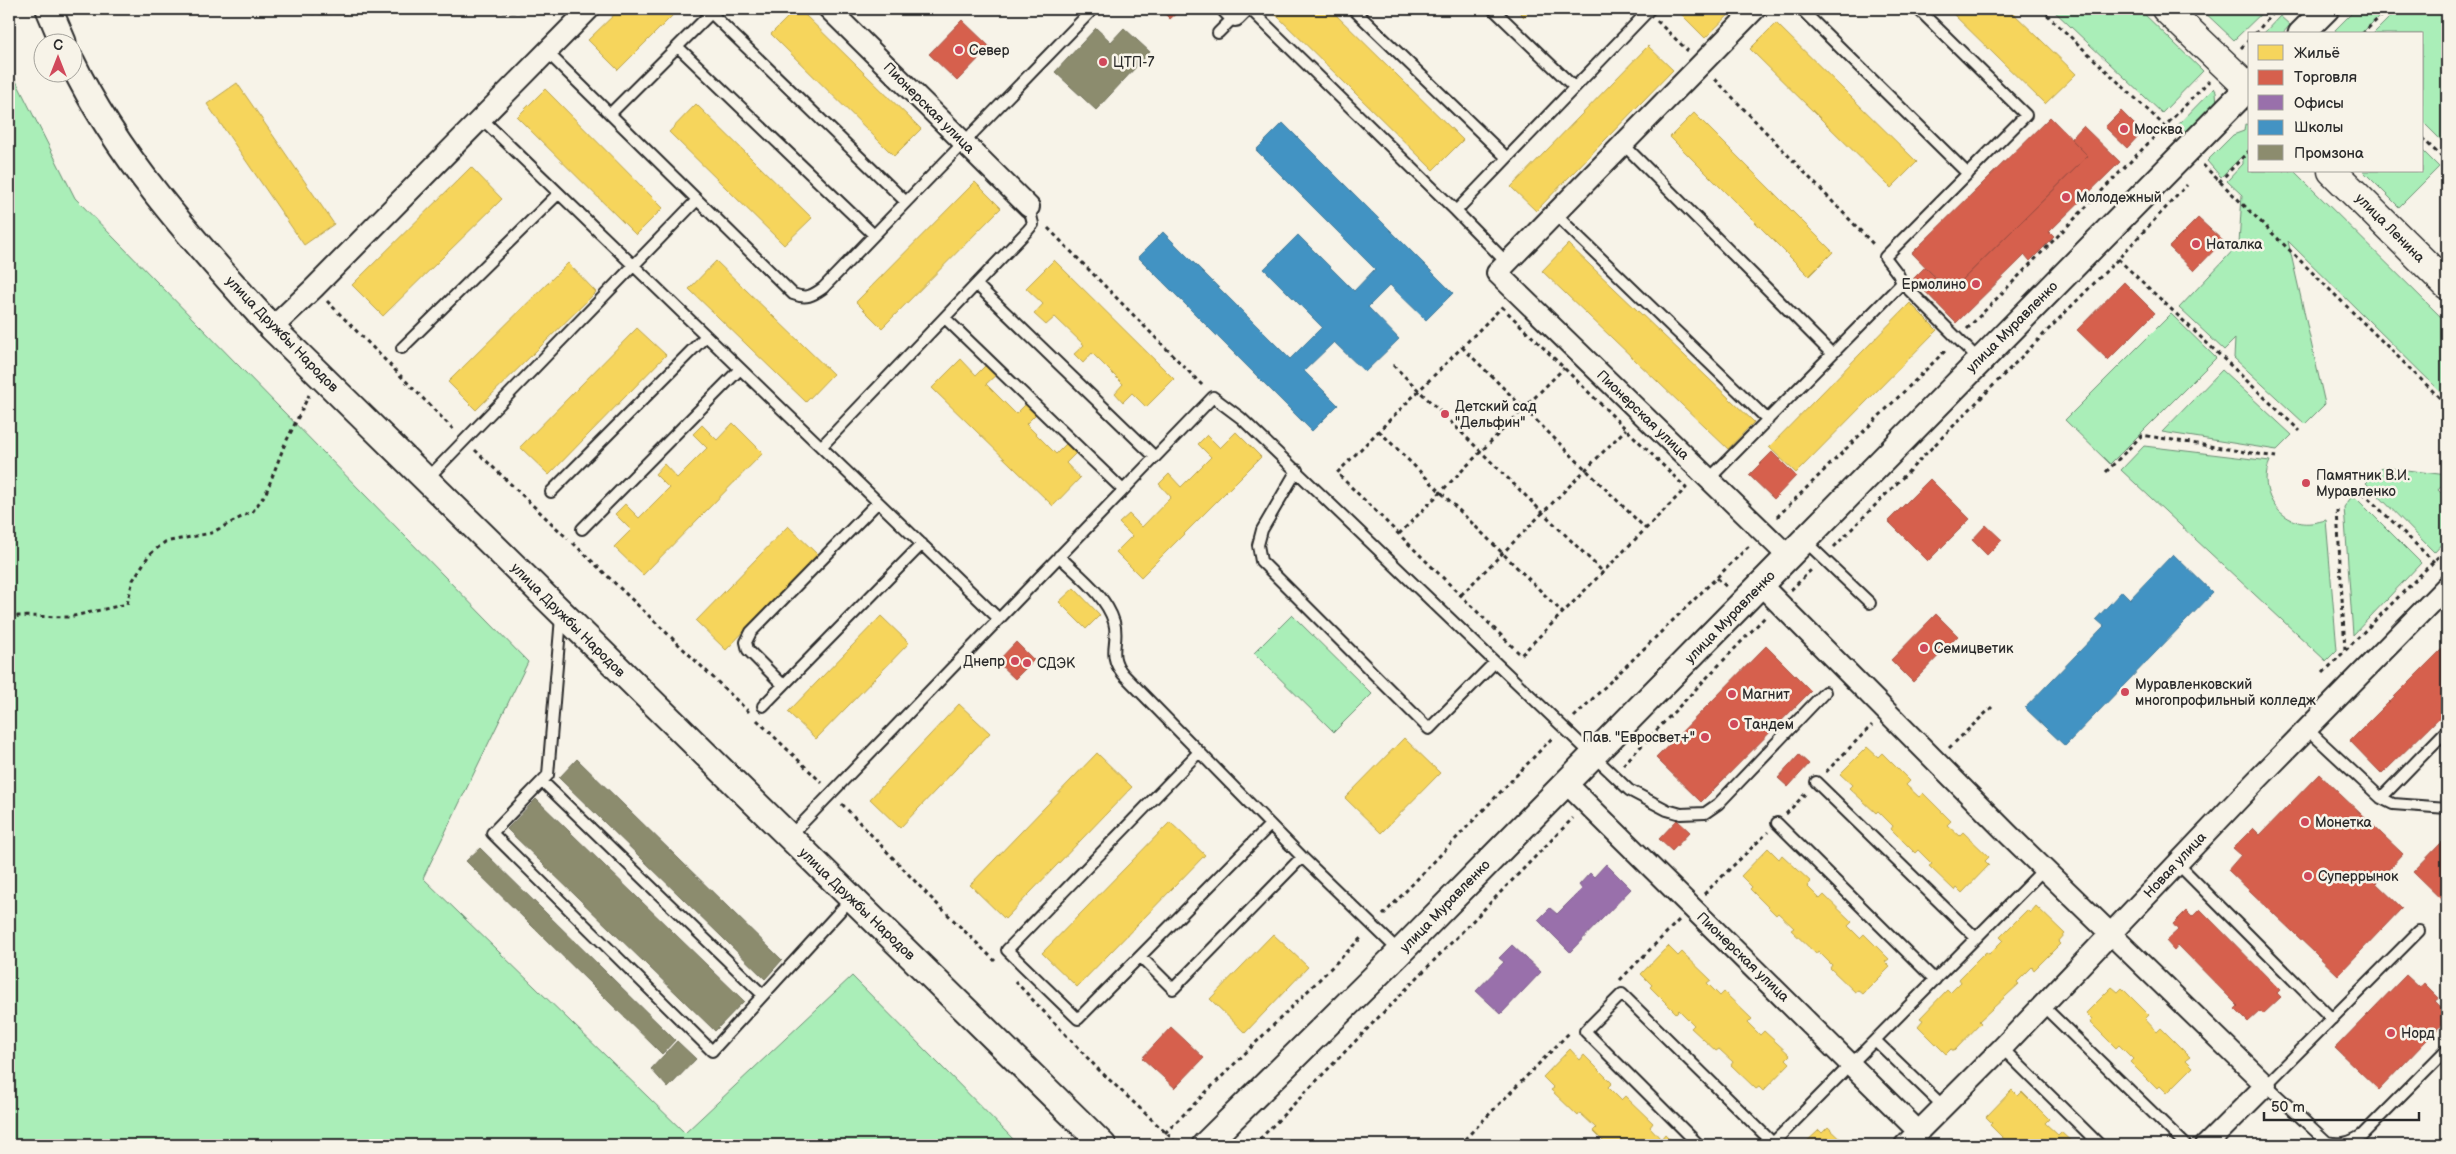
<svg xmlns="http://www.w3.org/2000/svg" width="2456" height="1154" font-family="'Balsamiq Sans',sans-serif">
<rect width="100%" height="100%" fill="#f7f3e8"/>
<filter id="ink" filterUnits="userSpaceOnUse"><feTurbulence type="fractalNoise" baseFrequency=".02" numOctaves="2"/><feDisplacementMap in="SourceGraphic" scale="10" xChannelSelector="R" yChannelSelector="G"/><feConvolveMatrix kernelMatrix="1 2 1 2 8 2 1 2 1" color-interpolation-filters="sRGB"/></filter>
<g filter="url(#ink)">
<path fill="#aaeeb8" stroke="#6a8c72" d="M 2052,9 L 2139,9 L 2203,71 L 2162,113 Z
M 2201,9 L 2266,9 L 2234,40 Z
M 2356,9 L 2386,9 L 2361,34 L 2338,34 L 2335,30 Z
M 2398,9 L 2447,9 L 2447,146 L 2422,121 L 2422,34 L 2373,34 Z
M 2280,16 L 2290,25 L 2282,34 L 2263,34 Z
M 9,67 L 75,198 L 528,662 L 423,878 L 685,1133 L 852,976 L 1019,1145 L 9,1145 Z
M 2214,88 L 2216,91 L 2217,106 L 2187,140 L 2175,128 Z
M 2245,124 L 2250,125 L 2250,171 L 2294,171 L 2447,323 L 2447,398 L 2288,241 L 2325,404 L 2305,424 L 2234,358 L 2235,339 L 2224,350 L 2179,308 L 2239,244 L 2242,195 L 2227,181 L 2243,164 L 2243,155 L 2221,177 L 2207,161 L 2233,135 L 2244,131 Z
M 2422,150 L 2439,167 L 2399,207 L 2363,171 L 2422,171 Z
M 2171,314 L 2216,358 L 2110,464 L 2065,420 Z
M 2222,370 L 2292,435 L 2277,450 L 2162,432 Z
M 2144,446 L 2270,461 C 2259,485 2272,515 2298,522 C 2308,525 2317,522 2326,520 L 2337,650 L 2326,661 L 2121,470 Z
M 2382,467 L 2447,475 L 2447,480 L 2438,490 L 2447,499 L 2447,538 L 2434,552 L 2366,483 Z
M 2353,495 L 2421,563 L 2353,635 L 2344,507 Z
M 1292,615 L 1372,694 L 1334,732 L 1254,653 Z"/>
<path fill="#f6d55c" stroke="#b9a24d" d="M 620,9 L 679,9 L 618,70 L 588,40 Z
M 796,9 L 799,9 L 921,129 L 894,156 L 771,34 Z
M 1270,9 L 1330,9 L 1463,140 L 1433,170 Z
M 1516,9 L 1532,9 L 1524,17 Z
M 1602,9 L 1615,9 L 1608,15 Z
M 1682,9 L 1735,9 L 1705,38 L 1679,12 Z
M 1948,9 L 2009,9 L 2076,74 L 2045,104 Z
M 1776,23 L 1917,162 L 1891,188 L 1750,49 Z
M 1648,46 L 1673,70 L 1536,211 L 1511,187 Z
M 237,83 L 334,224 L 304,245 L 207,104 Z
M 545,89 L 663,208 L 636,235 L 517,117 Z
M 696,104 L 812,218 L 784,245 L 669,132 Z
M 1694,113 L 1833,252 L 1809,276 L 1670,137 Z
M 471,167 L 502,199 L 383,316 L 352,285 Z
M 975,182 L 1001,208 L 882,328 L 856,302 Z
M 1568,244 L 1754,422 L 1728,449 L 1542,271 Z
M 1054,260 L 1174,379 L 1146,407 L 1132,393 L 1123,402 L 1115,393 L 1123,384 L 1092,353 L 1083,363 L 1074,354 L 1084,345 L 1055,317 L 1046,325 L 1034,314 L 1043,304 L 1026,288 Z
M 716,261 L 833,374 L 806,402 L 689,289 Z
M 568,263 L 596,292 L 476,410 L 448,382 Z
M 1910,303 L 1937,330 L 1796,473 L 1769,447 Z
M 637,328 L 666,355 L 549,475 L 520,447 Z
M 961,359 L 976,375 L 987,364 L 997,374 L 986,384 L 1016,414 L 1027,403 L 1037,413 L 1026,424 L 1056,454 L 1067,443 L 1076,453 L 1066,463 L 1080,478 L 1053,506 L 932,388 Z
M 733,423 L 763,453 L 643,575 L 614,547 L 631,530 L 615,514 L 625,504 L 639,518 L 669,488 L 655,474 L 664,464 L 677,478 L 707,448 L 693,434 L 702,425 L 717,440 Z
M 1236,432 L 1261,457 L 1141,577 L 1116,552 L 1132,536 L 1119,523 L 1129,514 L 1142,527 L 1171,497 L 1159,484 L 1169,474 L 1181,487 L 1211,457 L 1198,444 L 1207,435 L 1220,448 Z
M 788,526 L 818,555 L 726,650 L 696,621 Z
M 1074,588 L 1100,615 L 1086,629 L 1059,602 Z
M 881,616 L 909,643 L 816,739 L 788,712 Z
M 959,704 L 990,733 L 900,828 L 870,799 Z
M 1404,738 L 1440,773 L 1381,833 L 1345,798 Z
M 1867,747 L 1878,757 L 1882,753 L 1910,781 L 1906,785 L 1919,797 L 1923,793 L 1951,821 L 1947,825 L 1959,836 L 1963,832 L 1989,857 L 1985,861 L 1989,865 L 1962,893 L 1957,888 L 1955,891 L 1929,866 L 1932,864 L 1918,850 L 1915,853 L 1891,829 L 1893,826 L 1878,811 L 1876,813 L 1849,788 L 1852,785 L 1840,774 Z
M 1097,753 L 1132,787 L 1005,919 L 970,885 Z
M 1170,822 L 1205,855 L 1077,987 L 1042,953 Z
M 1768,848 L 1779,859 L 1782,855 L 1811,882 L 1807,886 L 1820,899 L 1824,895 L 1852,922 L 1848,926 L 1860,938 L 1864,934 L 1889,959 L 1885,962 L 1890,967 L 1863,994 L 1858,990 L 1855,992 L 1830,968 L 1832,965 L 1818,951 L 1816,954 L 1791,930 L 1794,928 L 1778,913 L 1776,915 L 1750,889 L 1752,887 L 1741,876 Z
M 2036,906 L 2065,934 L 2058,942 L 2060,944 L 2034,970 L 2032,967 L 2017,982 L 2019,984 L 1979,1021 L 1981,1023 L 1954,1051 L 1951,1049 L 1946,1054 L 1918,1026 L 1923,1020 L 1920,1018 L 1947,990 L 1950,993 L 1961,982 L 1959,979 L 1986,952 L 1989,954 L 2003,940 L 2000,937 L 2027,910 L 2030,913 Z
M 1273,934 L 1308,967 L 1245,1033 L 1210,999 Z
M 1668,946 L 1678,956 L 1682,952 L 1711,980 L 1707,983 L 1720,996 L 1724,992 L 1752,1019 L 1748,1023 L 1760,1035 L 1764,1031 L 1790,1055 L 1786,1059 L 1790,1063 L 1763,1091 L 1759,1087 L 1756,1089 L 1731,1065 L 1733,1062 L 1719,1049 L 1716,1051 L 1691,1028 L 1694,1025 L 1679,1010 L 1676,1013 L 1650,987 L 1652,985 L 1641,974 Z
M 2112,987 L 2118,992 L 2122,988 L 2149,1015 L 2145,1019 L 2157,1032 L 2161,1028 L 2190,1057 L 2186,1060 L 2193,1067 L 2167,1093 L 2160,1086 L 2157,1089 L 2130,1062 L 2133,1059 L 2119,1045 L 2116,1048 L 2090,1022 L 2092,1019 L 2086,1013 Z
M 1570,1049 L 1580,1060 L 1584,1055 L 1612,1083 L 1608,1087 L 1621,1100 L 1625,1096 L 1653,1123 L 1650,1127 L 1661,1139 L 1665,1134 L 1676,1145 L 1607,1145 L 1593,1131 L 1596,1128 L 1580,1113 L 1578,1116 L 1551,1090 L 1554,1088 L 1543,1077 Z
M 2012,1090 L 2018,1096 L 2022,1092 L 2049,1119 L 2045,1123 L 2058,1135 L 2061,1132 L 2075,1145 L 2010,1145 L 1990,1125 L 1992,1123 L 1986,1117 Z
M 1828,1127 L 1847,1145 L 1803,1145 L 1819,1130 L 1822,1133 Z"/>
<path fill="#d6604d" stroke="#a35043" d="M 1160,9 L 1181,9 L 1170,19 Z
M 962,20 L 990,47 L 957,81 L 929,54 Z
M 2121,111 L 2142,132 L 2127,148 L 2105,127 Z
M 2050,117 L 2088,156 L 1950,292 L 1912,253 Z
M 2083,126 L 2120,162 L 2049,232 L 2054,237 L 2030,261 L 2025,255 L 1956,323 L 1913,279 L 1925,267 L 1950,292 L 2088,156 L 2071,139 Z
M 2198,218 L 2223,241 L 2194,271 L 2169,247 Z
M 2124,282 L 2155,313 L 2108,360 L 2077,330 Z
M 1772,452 L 1796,476 L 1774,499 L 1749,475 Z
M 1930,479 L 1970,519 L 1928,561 L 1888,521 Z
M 1986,525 L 2002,540 L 1987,555 L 1972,540 Z
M 1936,614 L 1958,636 L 1913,682 L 1891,660 Z
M 1016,642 L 1034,660 L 1015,679 L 997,662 Z
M 2447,644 L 2447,710 L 2382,774 L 2350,741 Z
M 1766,646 L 1811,691 L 1701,802 L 1656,758 Z
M 1799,755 L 1809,764 L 1788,787 L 1778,778 Z
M 2319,774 L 2403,854 L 2376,883 L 2402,908 L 2338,975 L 2228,870 L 2241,855 L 2233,848 L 2253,828 L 2260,835 Z
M 1677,820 L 1690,832 L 1672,851 L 1659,839 Z
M 2442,842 L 2447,847 L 2447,905 L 2413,872 Z
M 2200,909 L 2280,990 L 2277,993 L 2281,997 L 2263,1014 L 2260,1011 L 2248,1022 L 2235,1009 L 2238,1006 L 2178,945 L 2174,950 L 2166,941 L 2178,930 L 2173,924 L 2186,911 L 2192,917 Z
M 2406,975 L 2420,988 L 2424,983 L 2439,998 L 2435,1001 L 2447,1013 L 2447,1019 L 2379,1090 L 2335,1048 Z
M 1171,1027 L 1204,1058 L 1175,1088 L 1142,1058 Z"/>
<path fill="#9970ab" stroke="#785b85" d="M 1606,864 L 1631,889 L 1570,952 L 1538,920 L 1550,908 L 1557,914 L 1582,889 L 1579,885 L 1590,873 L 1594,877 Z
M 1512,945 L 1541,972 L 1501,1014 L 1476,991 L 1504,962 L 1499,958 Z"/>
<path fill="#4393c3" stroke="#3c7495" d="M 1283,123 L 1453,293 L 1426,320 L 1390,285 L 1368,307 L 1399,339 L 1365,372 L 1334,342 L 1304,371 L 1338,405 L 1312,431 L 1138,257 L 1163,232 L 1290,359 L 1322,327 L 1264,269 L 1298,235 L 1354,291 L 1375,269 L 1256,150 Z
M 2173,554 L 2213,593 L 2065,746 L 2025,708 L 2104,626 L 2096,619 L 2122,591 L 2130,599 Z"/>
<path fill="#8c8c6e" stroke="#6f6f5a" d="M 1096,28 L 1111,42 L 1124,28 L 1150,52 L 1096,110 L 1055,72 Z
M 577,759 L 782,960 L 765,979 L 559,778 Z
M 536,799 L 744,1001 L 715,1031 L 507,829 Z
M 480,848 L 675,1040 L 662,1054 L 466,861 Z
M 677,1041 L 696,1059 L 668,1088 L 651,1069 Z"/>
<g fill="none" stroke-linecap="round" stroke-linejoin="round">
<g stroke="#2b2b2b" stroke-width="14">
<path id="service" d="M 1250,9 L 1456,211
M 1353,9 L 1506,157
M 1493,9 L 1574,87
M 1801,9 L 1968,174
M 711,13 L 906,202 L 1093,9
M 1218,33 L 1235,16
M 678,47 L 874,235
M 547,52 L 610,114 L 715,9
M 610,114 L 793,294 C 806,299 812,296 823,288 L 906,202
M 482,119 L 999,619
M 1623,144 L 1831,353
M 1555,214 L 1768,420
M 1510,261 L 1507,263 L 1456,211 L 1650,9
M 1902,283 L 1979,360
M 977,285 L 1155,457
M 945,318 L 1123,490
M 402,348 L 558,194
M 821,447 L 1028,230 L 1033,224 L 1029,207
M 1297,470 L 1262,530 L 1258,545 L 1261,561 L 1429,729 L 1495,662 L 1629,790 L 1667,810 L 1681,814 L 1705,813 L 1718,804 L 1825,692
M 1709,479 L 1902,283 L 1898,274 L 1885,257 L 2026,115 L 1918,9
M 426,480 L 696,201
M 551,492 L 706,336
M 582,529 L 740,369
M 1805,541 L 1870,603
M 1059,556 C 1078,575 1106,595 1114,622 C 1120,643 1106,653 1123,674 L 1302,857 L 1400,952
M 561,617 L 548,775 L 492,833 L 712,1051 L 851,899
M 783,685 L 748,650 L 746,642 L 751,632 L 878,502
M 763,706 L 922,544
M 2307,729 L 2381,798 L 2447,730
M 1199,752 L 1007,950 L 1078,1019 L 1270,825
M 542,781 L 763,995
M 2381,798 L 2393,804 L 2447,808
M 1777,823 L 1935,980
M 789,837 L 1213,397 L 1241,418 L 1495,662
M 2177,863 L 2332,1019
M 2419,931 L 2266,1085 L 2327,1142 C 2341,1145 2350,1143 2362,1135 L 2447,1049
M 1976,938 L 2044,869
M 1141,957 L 1173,989 L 1302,857
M 2042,1005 L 2186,1145
M 1876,1041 L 1944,1107
M 2002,1048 L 2100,1145
M 1699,1145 L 1585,1031 L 1622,994 L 1773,1143
M 1771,1145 L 1976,938 L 1816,782"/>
</g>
<g stroke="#2b2b2b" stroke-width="24">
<path id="minor" d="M 829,9 L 1029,207
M 1228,9 L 1235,16 L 1242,9
M 1755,9 L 1497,273 L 1789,557
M 272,328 L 314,288 L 589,9
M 1761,585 L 2008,834 L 2266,1085 L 2206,1145
M 1566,783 L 1919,1132
M 1905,1145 L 2002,1048 L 2254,783 L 2447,586"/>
</g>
<g stroke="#2b2b2b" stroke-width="29">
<path id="tertiary" d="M 49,9 L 63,42
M 2301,34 L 2326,9
M 72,62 C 118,159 201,249 272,328 L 1103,1145
M 1205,1145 L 1400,952 L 2250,86"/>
</g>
<g stroke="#2b2b2b" stroke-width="31">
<path id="secondary" d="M 2166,9 L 2250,89
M 2332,171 L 2447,285"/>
</g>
<path stroke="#2b2b2b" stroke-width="3" stroke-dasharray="4 4" stroke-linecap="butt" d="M 307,9 L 307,13 L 527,11 L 527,9
M 2041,9 L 2173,134
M 1657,21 L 1688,51
M 2255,34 L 2276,9
M 2362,34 L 2388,9
M 2241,48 L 2250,39
M 1715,79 L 1875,246
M 2422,138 L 2447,162
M 2203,165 L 2447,405
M 2219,182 L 2250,150
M 1048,228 L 1203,386
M 2118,259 L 2300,431
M 327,301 L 454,430
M 1502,307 L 1686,488 L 1521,655 L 1337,473 Z
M 1967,329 L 2209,81
M 1462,347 L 1646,529
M 1393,365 L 1603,572
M 1379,431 L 1563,613
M 475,450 L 568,539
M 2106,472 L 2142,435 L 2276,457
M 2357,487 L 2434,562
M 2337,510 L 2345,650
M 1777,517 L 1947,349
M 1399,534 L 1564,368
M 573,543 L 749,712
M 1834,547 L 2118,259 L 2187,185
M 1717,578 L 1728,588
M 1791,590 L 1813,568
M 1461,595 L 1626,429
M 9,619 L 18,616 L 69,617 L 127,604 L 133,580 L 149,555 L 165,542 L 211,533 L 253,511 L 266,493 L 284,446 L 309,395
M 2323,673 L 2447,548
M 1574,717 L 1750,545
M 757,720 L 822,783
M 1949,748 L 1992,707
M 1623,765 L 1766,616
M 1826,772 L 1872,725
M 842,804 L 928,895 L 995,961
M 1786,814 L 1806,793
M 1704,894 L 1768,832
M 1383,915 L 1553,737
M 1620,980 L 1679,920
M 1015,981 L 1098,1069 L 1179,1145
M 1165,1133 L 1363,936
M 1254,1145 L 1573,818
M 1459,1145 L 1571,1031"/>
<use href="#service" stroke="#f7f3e8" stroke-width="10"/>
<use href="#minor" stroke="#f7f3e8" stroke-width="20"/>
<use href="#tertiary" stroke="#f7f3e8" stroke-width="25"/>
<use href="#secondary" stroke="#f7f3e8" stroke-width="28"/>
</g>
</g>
<g fill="#d1495b" stroke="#f7f3e8" stroke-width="2">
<circle cx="959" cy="50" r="5"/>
<circle cx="1103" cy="62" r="5"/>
<circle cx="2124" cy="129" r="5"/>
<circle cx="2066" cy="197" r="5"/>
<circle cx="2196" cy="244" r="5"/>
<circle cx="1976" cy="284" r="5"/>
<circle cx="1445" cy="414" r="5"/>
<circle cx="2306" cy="483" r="5"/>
<circle cx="1924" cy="648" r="5"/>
<circle cx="1015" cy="661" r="5"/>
<circle cx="1027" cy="663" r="5"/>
<circle cx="2125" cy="692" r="5"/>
<circle cx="1732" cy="694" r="5"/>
<circle cx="1734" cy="724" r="5"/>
<circle cx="1705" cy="737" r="5"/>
<circle cx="2305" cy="822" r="5"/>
<circle cx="2308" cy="876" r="5"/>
<circle cx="2391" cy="1033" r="5"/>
</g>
<g text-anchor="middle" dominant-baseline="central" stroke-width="5" stroke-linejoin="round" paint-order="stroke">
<g font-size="14" fill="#2b2b2b" stroke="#f7f3e8" text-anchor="start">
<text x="969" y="50">Север</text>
<text x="1113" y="62">ЦТП-7</text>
<text x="2134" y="129">Москва</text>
<text x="2076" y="197">Молодежный</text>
<text x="2206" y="244">Наталка</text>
<text x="1966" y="284" text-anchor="end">Ермолино</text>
<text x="1455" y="406">Детский сад<tspan x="1455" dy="16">"Дельфин"</tspan></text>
<text x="2316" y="475">Памятник В.И.<tspan x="2316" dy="16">Муравленко</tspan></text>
<text x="1934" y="648">Семицветик</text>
<text x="1005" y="661" text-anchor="end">Днепр</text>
<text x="1037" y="663">СДЭК</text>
<text x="2135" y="684">Муравленковский<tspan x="2135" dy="16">многопрофильный колледж</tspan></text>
<text x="1742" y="694">Магнит</text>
<text x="1744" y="724">Тандем</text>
<text x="1695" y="737" text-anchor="end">Пав. "Евросвет+"</text>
<text x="2315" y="822">Монетка</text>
<text x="2318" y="876">Суперрынок</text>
<text x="2401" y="1033">Норд</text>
</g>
<g font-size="14" fill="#2b2b2b" stroke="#f7f3e8">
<text transform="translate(929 108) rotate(45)">Пионерская улица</text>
<text transform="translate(2390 228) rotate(45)">улица Ленина</text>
<text transform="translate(2012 327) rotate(-45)">улица Муравленко</text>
<text transform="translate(282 334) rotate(46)">улица Дружбы Народов</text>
<text transform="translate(1643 415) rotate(44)">Пионерская улица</text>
<text transform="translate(1730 617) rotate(-46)">улица Муравленко</text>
<text transform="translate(568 620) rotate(45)">улица Дружбы Народов</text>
<text transform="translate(2175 865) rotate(-47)">Новая улица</text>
<text transform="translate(857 904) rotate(44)">улица Дружбы Народов</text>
<text transform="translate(1445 906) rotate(-46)">улица Муравленко</text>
<text transform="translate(1743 957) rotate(44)">Пионерская улица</text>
</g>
</g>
<rect width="2456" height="1154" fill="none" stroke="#f7f3e8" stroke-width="30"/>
<rect x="15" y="15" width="2426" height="1124" fill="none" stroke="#2b2b2b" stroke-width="2" filter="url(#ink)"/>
<rect x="2248" y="32" width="175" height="140" fill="#f7f3e8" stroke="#a5a39c"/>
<rect x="2258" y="45" width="25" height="15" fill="#f6d55c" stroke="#a5a39c"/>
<text x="2294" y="58" font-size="15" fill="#2b2b2b">Жильё</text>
<rect x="2258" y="70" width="25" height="15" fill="#d6604d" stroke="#a5a39c"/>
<text x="2294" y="82" font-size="15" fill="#2b2b2b">Торговля</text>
<rect x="2258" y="95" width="25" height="15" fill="#9970ab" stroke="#a5a39c"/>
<text x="2294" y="108" font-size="15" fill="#2b2b2b">Офисы</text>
<rect x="2258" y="120" width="25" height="15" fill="#4393c3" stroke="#a5a39c"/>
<text x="2294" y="132" font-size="15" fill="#2b2b2b">Школы</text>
<rect x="2258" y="145" width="25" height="15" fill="#8c8c6e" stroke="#a5a39c"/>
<text x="2294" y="158" font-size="15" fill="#2b2b2b">Промзона</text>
<g transform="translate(58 58)"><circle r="24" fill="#f7f3e8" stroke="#a5a39c"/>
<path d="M0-4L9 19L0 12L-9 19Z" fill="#d1495b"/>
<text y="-8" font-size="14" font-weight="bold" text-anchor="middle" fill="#2b2b2b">С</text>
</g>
<path d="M2264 1112v8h155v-8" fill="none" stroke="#2b2b2b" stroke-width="2.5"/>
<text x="2271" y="1112" font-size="15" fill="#2b2b2b" stroke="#f7f3e8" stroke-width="4" paint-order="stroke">50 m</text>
</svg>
